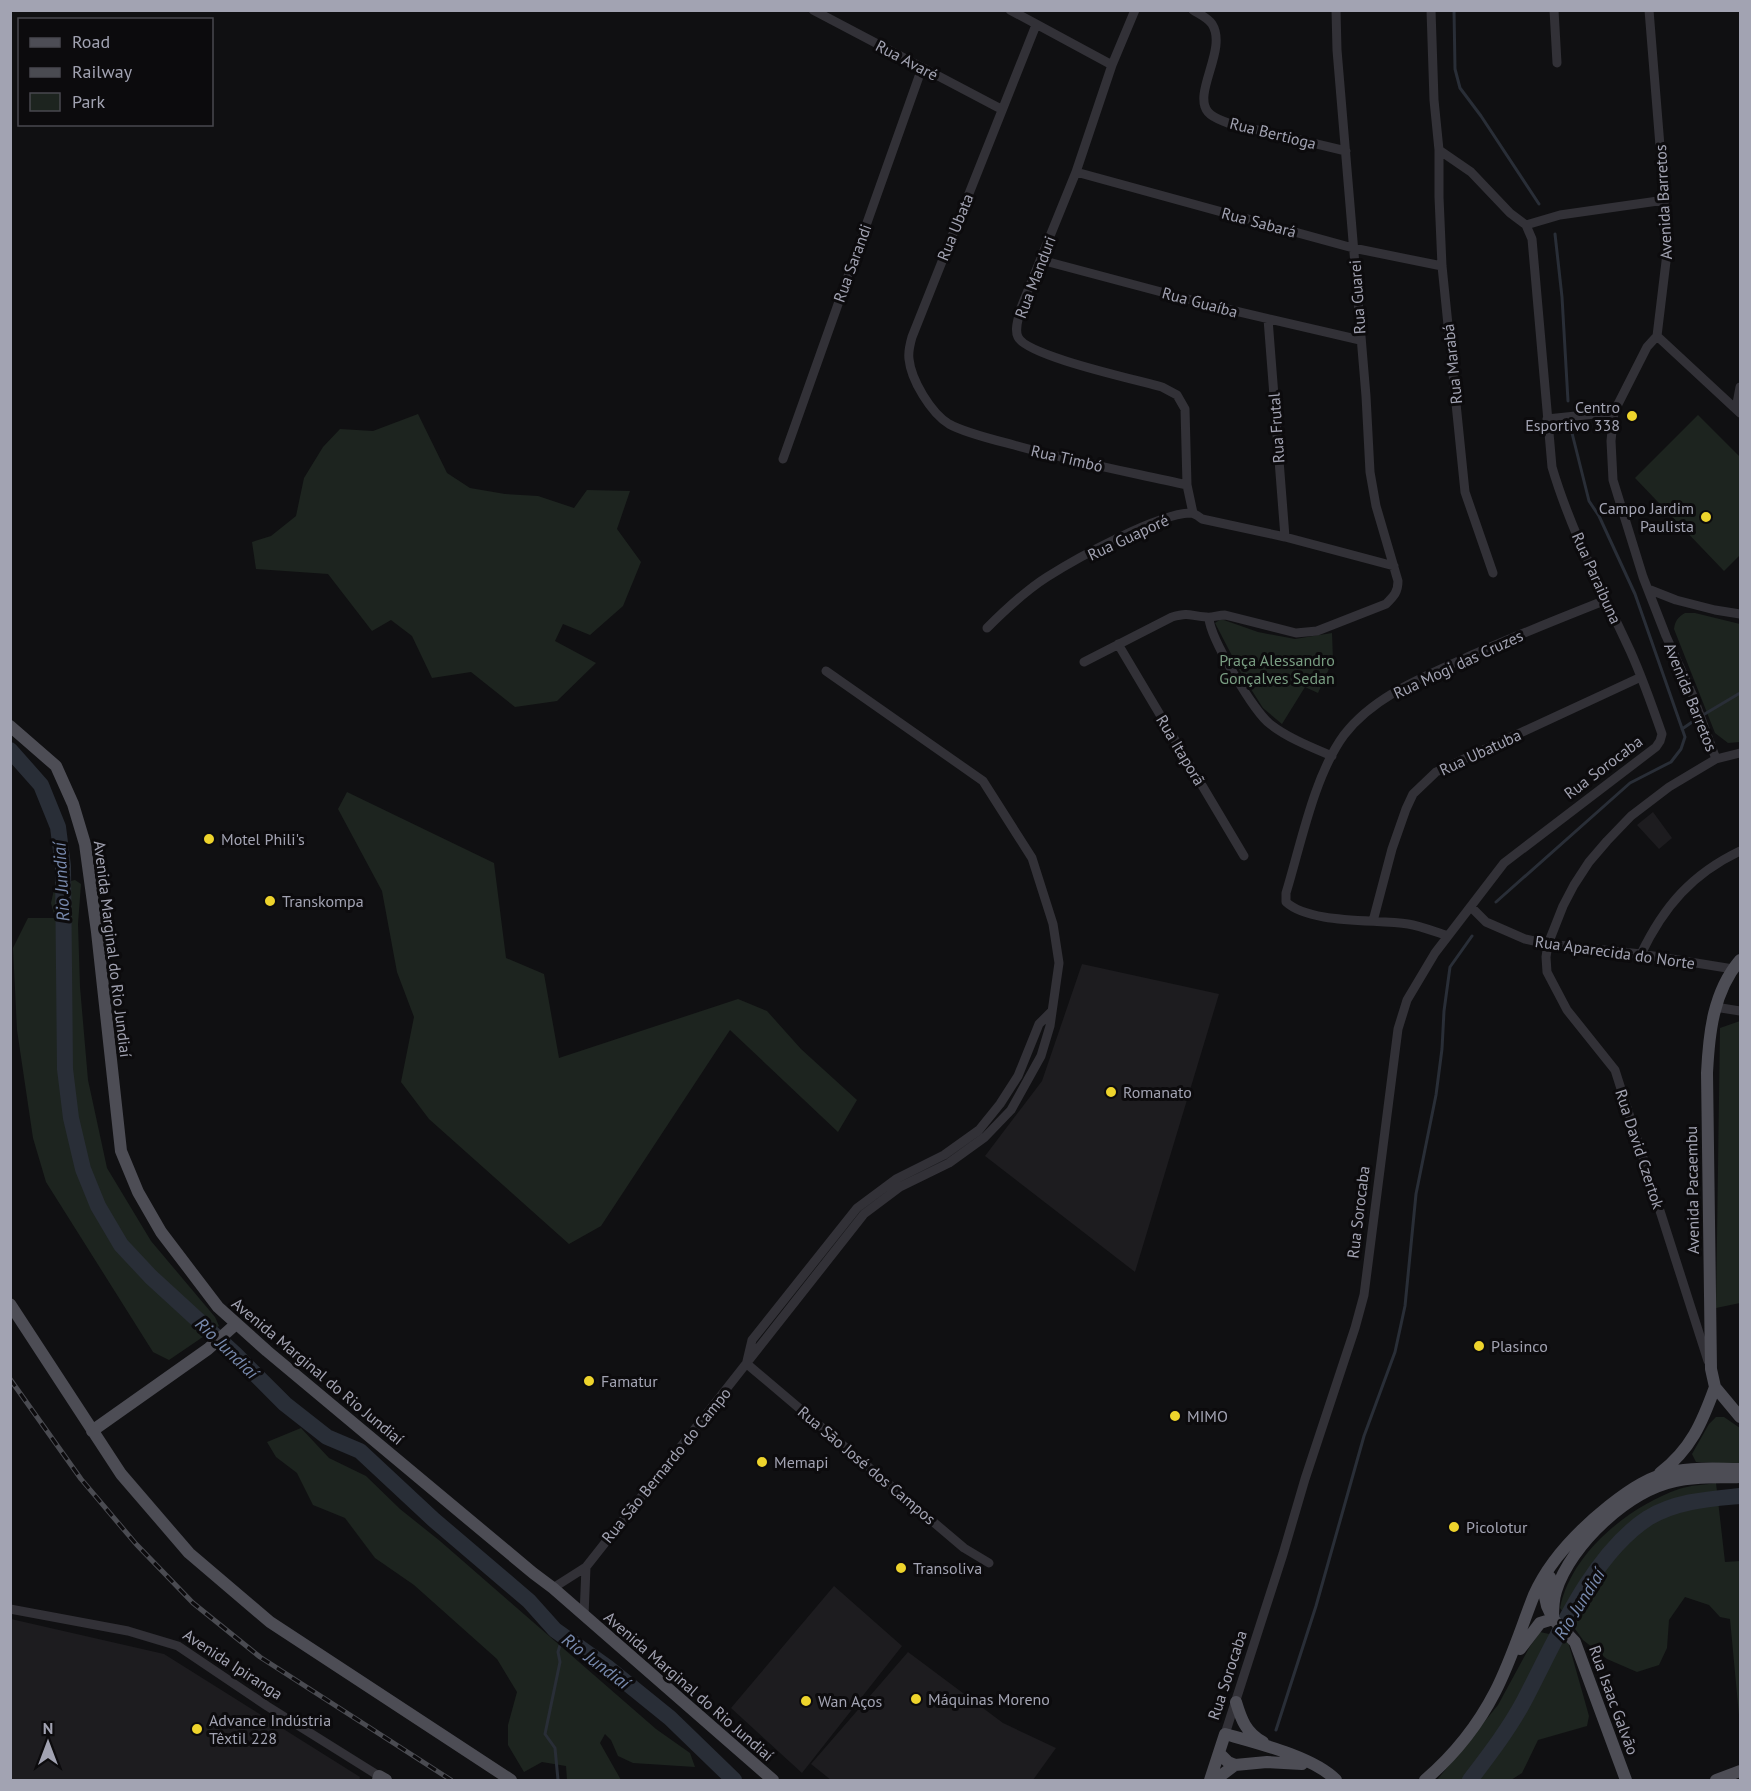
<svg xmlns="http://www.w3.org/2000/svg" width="1751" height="1791" font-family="'PT Sans',sans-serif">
<rect width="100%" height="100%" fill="#101012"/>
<path fill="#1d1c1f" d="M 1653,812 L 1672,838 L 1659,849 L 1637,825 Z
M 1082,964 L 1219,994 L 1135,1272 L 985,1156 L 1042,1081 Z
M 834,1586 L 902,1646 L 802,1773 L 731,1708 Z
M 11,1619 L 164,1654 L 360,1777 L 359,1780 L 11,1780 Z
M 908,1652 L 1003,1723 L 1056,1748 L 1033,1780 L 831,1780 L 811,1764 Z"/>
<path fill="#1d241f" d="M 418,414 L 447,473 L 470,488 L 505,494 L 538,496 L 574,508 L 587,490 L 630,491 L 617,529 L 641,562 L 623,606 L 590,635 L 563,624 L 555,641 L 596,663 L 557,701 L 515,707 L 471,672 L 432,678 L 412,636 L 391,620 L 372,631 L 328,574 L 256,569 L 252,542 L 271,536 L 296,516 L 304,478 L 323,447 L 340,429 L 373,431 Z
M 1698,415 L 1740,457 L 1740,555 L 1724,571 L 1635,478 Z
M 1685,613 L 1695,613 L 1740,624 L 1740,742 L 1728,743 L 1715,733 L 1674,629 C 1675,621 1678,617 1685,613 Z
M 1221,619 L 1258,632 L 1295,639 L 1332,633 L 1333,660 L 1318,693 L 1305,687 L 1282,724 L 1263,708 L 1242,675 L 1215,623 Z
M 347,792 L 494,863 L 506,958 L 544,974 L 559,1058 L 738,999 L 767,1011 L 801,1049 L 857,1100 L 838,1132 L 730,1030 L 601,1226 L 569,1244 L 429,1119 L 401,1082 L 414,1017 L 397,972 L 382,891 L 338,809 Z
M 75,880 L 81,884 L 78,924 L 80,987 L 88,1080 L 107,1168 L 151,1241 L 215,1317 L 219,1326 L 169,1360 L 153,1352 L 46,1182 L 33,1138 L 17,1030 L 13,948 L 28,918 L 55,918 L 51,903 L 55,885 Z
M 1740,1021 L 1740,1303 L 1716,1308 L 1720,1028 Z
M 1716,1417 L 1724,1417 L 1740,1428 L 1740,1464 L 1696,1462 L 1692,1454 L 1709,1424 Z
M 301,1428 L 329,1458 L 366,1476 L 400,1509 L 440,1541 L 656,1729 L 690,1753 L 695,1767 L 633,1763 L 618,1756 L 611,1740 L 605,1734 L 600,1743 L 621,1780 L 567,1780 L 566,1766 L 542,1762 L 524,1772 L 508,1745 L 508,1725 L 517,1692 L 497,1659 L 414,1585 L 375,1558 L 345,1518 L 313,1505 L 297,1473 L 276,1457 L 267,1442 Z
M 1716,1483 L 1725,1562 L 1740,1561 L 1740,1726 L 1730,1619 L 1720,1617 L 1709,1605 L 1685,1597 L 1669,1620 L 1667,1648 L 1659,1665 L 1637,1672 L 1607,1659 L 1583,1640 L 1560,1608 C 1571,1553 1628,1507 1679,1489 C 1691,1485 1704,1485 1716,1483 Z
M 1540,1632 L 1567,1638 L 1589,1716 L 1587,1726 L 1538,1740 L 1522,1773 L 1511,1780 L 1437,1780 L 1498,1705 L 1529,1648 Z"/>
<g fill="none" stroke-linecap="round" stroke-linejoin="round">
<path stroke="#292e37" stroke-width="3" d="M 1454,10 L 1455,69 L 1460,88 L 1481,116 L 1539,204
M 1555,234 L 1562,297 L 1568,401
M 1703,715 L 1740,693
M 1682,729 L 1698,718
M 1496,902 L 1630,783 L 1671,762 L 1681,749 L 1685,737 L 1635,594 L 1599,516 L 1589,501 L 1572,433
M 1276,1730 L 1316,1606 L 1364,1436 L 1395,1352 L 1405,1306 L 1416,1194 L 1436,1095 L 1442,1049 L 1444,1011 L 1450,967 L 1472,936
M 558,1780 L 555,1748 L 545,1734 L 560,1662 L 558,1652 L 563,1635"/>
<path stroke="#292e37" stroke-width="16" d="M 10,750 L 41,785 L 58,827 L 63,866 L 65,1069 L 71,1118 L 83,1169 L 98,1206 L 121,1245 L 151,1277 L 236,1355 L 285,1404 L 327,1437 L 360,1451 L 434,1520 L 529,1601 L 555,1630 L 607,1667 L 670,1718 L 734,1780
M 1470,1780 C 1489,1755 1509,1729 1524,1701 C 1555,1642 1591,1555 1648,1518 C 1676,1501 1709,1499 1740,1496"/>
<path stroke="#323137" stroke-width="9" d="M 813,10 L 1001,109
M 1010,10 L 1112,65
M 1135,10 L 1112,65 L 1076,172 L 1020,310 C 1019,318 1014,329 1018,337 C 1026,356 1138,380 1162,387 L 1177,395 L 1185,409 L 1187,485 L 1193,513
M 1193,10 C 1199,14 1208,18 1212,24 C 1228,49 1192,93 1208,112 C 1213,118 1221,120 1228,123 L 1346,151
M 1431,10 L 1434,100 L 1439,150 L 1439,197 L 1442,266 L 1465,492 L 1493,573
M 1554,10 L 1557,63
M 1649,10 L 1668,245 L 1657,336 L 1647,347 L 1614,412 L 1611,441 L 1613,480 L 1643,577 L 1666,636 L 1693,696 L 1716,759
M 1036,25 L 912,337 C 910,344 908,352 909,359 C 911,380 931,413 949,424 C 965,433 995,440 1014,445 C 1071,461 1129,472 1187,485
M 1076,172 L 1353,248 L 1442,266
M 1526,225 L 1560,215 L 1665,200
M 1041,260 L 1214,306 L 1360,340
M 1268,319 L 1285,537
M 1657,336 L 1740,413
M 1736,409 L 1740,387
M 1547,419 L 1614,412
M 783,459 L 922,68
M 1648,589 L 1676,600 L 1715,610 L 1740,614
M 1209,618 C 1210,638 1254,712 1270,724 C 1288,738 1311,747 1332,756
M 987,628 C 1005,610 1025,591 1047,577 C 1077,558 1157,514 1190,513 C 1195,513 1198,516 1202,519 L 1285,537 L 1394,566
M 1118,644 L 1244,856
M 1084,662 L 1172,617 C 1191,612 1189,616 1206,617 C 1212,618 1218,615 1225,615 L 1296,633 L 1317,631 L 1386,604 C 1394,596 1398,592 1398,581 L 1376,506 L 1370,472 L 1366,396 L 1337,50 L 1336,10
M 1471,907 L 1486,922 L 1525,939 L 1548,944 L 1641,954 L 1733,969
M 1373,921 L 1392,849 L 1406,809 L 1413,794 L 1436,772 L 1641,677
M 1448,936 C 1435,932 1421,926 1408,924 C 1374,919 1310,924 1286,902 L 1286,893 C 1301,844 1314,776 1344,735 C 1373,697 1421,678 1463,659 C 1510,638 1558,619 1606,600
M 1641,954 C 1664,906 1692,874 1740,851
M 1715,1007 L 1740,1011
M 747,1361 L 752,1340 L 857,1208 L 896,1179 L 944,1155 L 979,1130 L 1000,1104 L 1018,1076 L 1039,1024 L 1052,1011
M 1708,1361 L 1615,1070 L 1567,1010 L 1547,972 L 1546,957 L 1548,944 L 1563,906 L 1574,885 L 1589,862 L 1607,841 L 1631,816 L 1669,787 L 1716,759 L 1740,753
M 747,1364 L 964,1548 L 989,1563
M 553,1588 L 586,1567 L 864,1214 L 900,1187 L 949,1163 L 985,1137 L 1011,1110 L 1041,1056 L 1050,1026 L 1059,963 L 1053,924 L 1032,858 L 983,781 L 826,671
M 10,1609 L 128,1631 L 178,1646 L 267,1706 L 379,1776
M 584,1616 L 586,1567
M 1225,1734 L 1283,1554 L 1305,1479 L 1355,1328 L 1364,1295 L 1398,1029 L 1407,1000 L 1435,953 L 1504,863 L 1656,747 L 1660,741 L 1662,734 C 1651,703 1641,673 1627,644 C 1600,586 1570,528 1552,467 L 1532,239 L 1526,225 L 1510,213 L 1471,172 L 1439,150"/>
<path stroke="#4d4d55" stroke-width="12" d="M 10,726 L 56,766 L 73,804 L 85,844 L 97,932 L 121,1151 L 138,1192 L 161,1232 L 218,1307 L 267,1351 L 533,1573 L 553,1588 L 773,1780
M 1740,960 C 1713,992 1709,1033 1707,1073 L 1711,1369 L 1715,1387 L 1740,1417
M 10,1304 L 121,1474 L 189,1553 L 270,1622 L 511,1780
M 92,1431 L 208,1349 L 236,1324
M 1660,1473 C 1691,1449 1702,1423 1715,1387
M 1550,1577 L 1545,1597 L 1547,1606 L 1553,1619 L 1575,1642 L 1626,1780
M 1553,1619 C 1553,1610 1553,1600 1556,1591 C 1571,1544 1628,1491 1676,1481 C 1697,1476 1719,1478 1740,1477
M 1520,1649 L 1540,1623 L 1553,1619
M 1236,1702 C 1241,1719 1246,1733 1263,1742
M 1219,1753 L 1228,1762 L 1235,1765 L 1267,1762 L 1302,1764
M 378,1780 L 379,1776 L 386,1780
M 1210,1780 L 1225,1734 C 1257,1743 1314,1757 1336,1780
M 1215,1780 L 1235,1765
M 1425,1780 C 1453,1756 1478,1725 1495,1692 C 1511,1661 1521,1628 1534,1595 C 1550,1559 1579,1530 1609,1506 C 1629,1490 1651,1475 1677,1471 C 1698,1467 1719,1469 1740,1469
M 1716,1780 L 1740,1771"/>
<g stroke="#4a4b51" stroke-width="5">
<path id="rail" d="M 10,1379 L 81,1479 L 136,1544 L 193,1603 L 260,1657 L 451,1780"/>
</g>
<use href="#rail" stroke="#0c0b0d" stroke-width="3" stroke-dasharray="9" stroke-linecap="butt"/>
</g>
<g fill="#eed42c" stroke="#0c0b0d" stroke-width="2">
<circle cx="1632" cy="416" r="6"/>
<circle cx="1706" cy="517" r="6"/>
<circle cx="209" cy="839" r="6"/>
<circle cx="270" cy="901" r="6"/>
<circle cx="1111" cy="1092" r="6"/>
<circle cx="1479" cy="1346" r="6"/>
<circle cx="589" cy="1381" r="6"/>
<circle cx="1175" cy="1416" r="6"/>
<circle cx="762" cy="1462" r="6"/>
<circle cx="1454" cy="1527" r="6"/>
<circle cx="901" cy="1568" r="6"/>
<circle cx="916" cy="1699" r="6"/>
<circle cx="806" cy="1701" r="6"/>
<circle cx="197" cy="1729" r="6"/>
</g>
<g text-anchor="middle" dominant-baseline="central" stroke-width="6" stroke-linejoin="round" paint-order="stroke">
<g font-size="16" fill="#a2a3b2" stroke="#0c0b0d">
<text transform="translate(907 60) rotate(28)">Rua Avaré</text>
<text transform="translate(1273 133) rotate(14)">Rua Bertioga</text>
<text transform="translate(1663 202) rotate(-93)">Avenida Barretos</text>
<text transform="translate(1259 222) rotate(15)">Rua Sabará</text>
<text transform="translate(955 227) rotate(-68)">Rua Ubata</text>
<text transform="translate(852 263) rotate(-70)">Rua Sarandi</text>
<text transform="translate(1035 277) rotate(-69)">Rua Manduri</text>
<text transform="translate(1357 297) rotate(-94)">Rua Guarei</text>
<text transform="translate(1200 302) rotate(15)">Rua Guaíba</text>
<text transform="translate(1452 364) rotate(-96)">Rua Marabá</text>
<text transform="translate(1276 428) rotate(-94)">Rua Frutal</text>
<text transform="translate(1067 458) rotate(13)">Rua Timbó</text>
<text transform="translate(1128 537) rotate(-25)">Rua Guaporé</text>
<text transform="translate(1597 578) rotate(66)">Rua Paraibuna</text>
<text transform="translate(1458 664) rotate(-25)">Rua Mogi das Cruzes</text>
<text transform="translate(1691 697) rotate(68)">Avenida Barretos</text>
<text transform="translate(1181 750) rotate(59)">Rua Itaporã</text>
<text transform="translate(1480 752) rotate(-25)">Rua Ubatuba</text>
<text transform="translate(1603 767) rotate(-37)">Rua Sorocaba</text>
<text transform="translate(113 949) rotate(83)">Avenida Marginal do Rio Jundiaí</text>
<text transform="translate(1615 952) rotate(8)">Rua Aparecida do Norte</text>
<text transform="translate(1640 1149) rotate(72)">Rua David Czertok</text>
<text transform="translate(1692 1190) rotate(-91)">Avenida Pacaembu</text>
<text transform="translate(1358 1212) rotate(-83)">Rua Sorocaba</text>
<text transform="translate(318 1371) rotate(40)">Avenida Marginal do Rio Jundiaí</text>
<text transform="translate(666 1465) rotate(-51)">Rua São Bernardo do Campo</text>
<text transform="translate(867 1465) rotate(40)">Rua São José dos Campos</text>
<text transform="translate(233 1664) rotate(33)">Avenida Ipiranga</text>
<text transform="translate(1227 1675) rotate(-72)">Rua Sorocaba</text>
<text transform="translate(689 1686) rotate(41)">Avenida Marginal do Rio Jundiaí</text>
<text transform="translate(1614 1700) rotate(70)">Rua Isaac Galvão</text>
</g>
<g font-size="16" fill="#a2a3b2" stroke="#0c0b0d" text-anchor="start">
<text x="1620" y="407" text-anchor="end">Centro<tspan x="1620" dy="18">Esportivo 338</tspan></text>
<text x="1694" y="508" text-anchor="end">Campo Jardim<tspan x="1694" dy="18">Paulista</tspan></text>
<text x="221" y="839">Motel Phili's</text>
<text x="282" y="901">Transkompa</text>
<text x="1123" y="1092">Romanato</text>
<text x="1491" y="1346">Plasinco</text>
<text x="601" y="1381">Famatur</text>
<text x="1187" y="1416">MIMO</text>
<text x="774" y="1462">Memapi</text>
<text x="1466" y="1527">Picolotur</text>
<text x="913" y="1568">Transoliva</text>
<text x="928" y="1699">Máquinas Moreno</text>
<text x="818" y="1701">Wan Aços</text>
<text x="209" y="1720">Advance Indústria<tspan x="209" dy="18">Têxtil 228</tspan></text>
</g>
<g font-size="16" fill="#799d82" stroke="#0c0b0d">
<text x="1277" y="660">Praça Alessandro<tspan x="1277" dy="18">Gonçalves Sedan</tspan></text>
</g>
<g font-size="18" font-style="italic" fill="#788aae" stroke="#0c0b0d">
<text transform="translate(61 882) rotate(-93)">Rio Jundiaí</text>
<text transform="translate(227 1348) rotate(44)">Rio Jundiaí</text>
<text transform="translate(1579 1604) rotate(-58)">Rio Jundiaí</text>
<text transform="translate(596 1661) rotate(37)">Rio Jundiaí</text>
</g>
</g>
<rect width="1751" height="1791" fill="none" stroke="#a2a3b2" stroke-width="24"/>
<rect x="18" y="18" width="195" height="108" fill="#0c0b0d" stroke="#48484f" stroke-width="1.5"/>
<rect x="30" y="38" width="30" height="9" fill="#4d4d55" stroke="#48484f" stroke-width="1.5"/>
<text x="72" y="48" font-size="18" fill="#a2a3b2">Road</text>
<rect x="30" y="68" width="30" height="9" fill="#4a4b51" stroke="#48484f" stroke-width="1.5"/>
<text x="72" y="78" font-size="18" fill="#a2a3b2">Railway</text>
<rect x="30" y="93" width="30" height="18" fill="#1d241f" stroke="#48484f" stroke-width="1.5"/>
<text x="72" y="108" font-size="18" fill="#a2a3b2">Park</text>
<g transform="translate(48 1743)" stroke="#0c0b0d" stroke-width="4.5" paint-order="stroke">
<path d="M0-4.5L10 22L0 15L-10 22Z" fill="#a2a3b2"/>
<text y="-9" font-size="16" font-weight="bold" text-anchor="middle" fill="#a2a3b2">N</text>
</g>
</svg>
